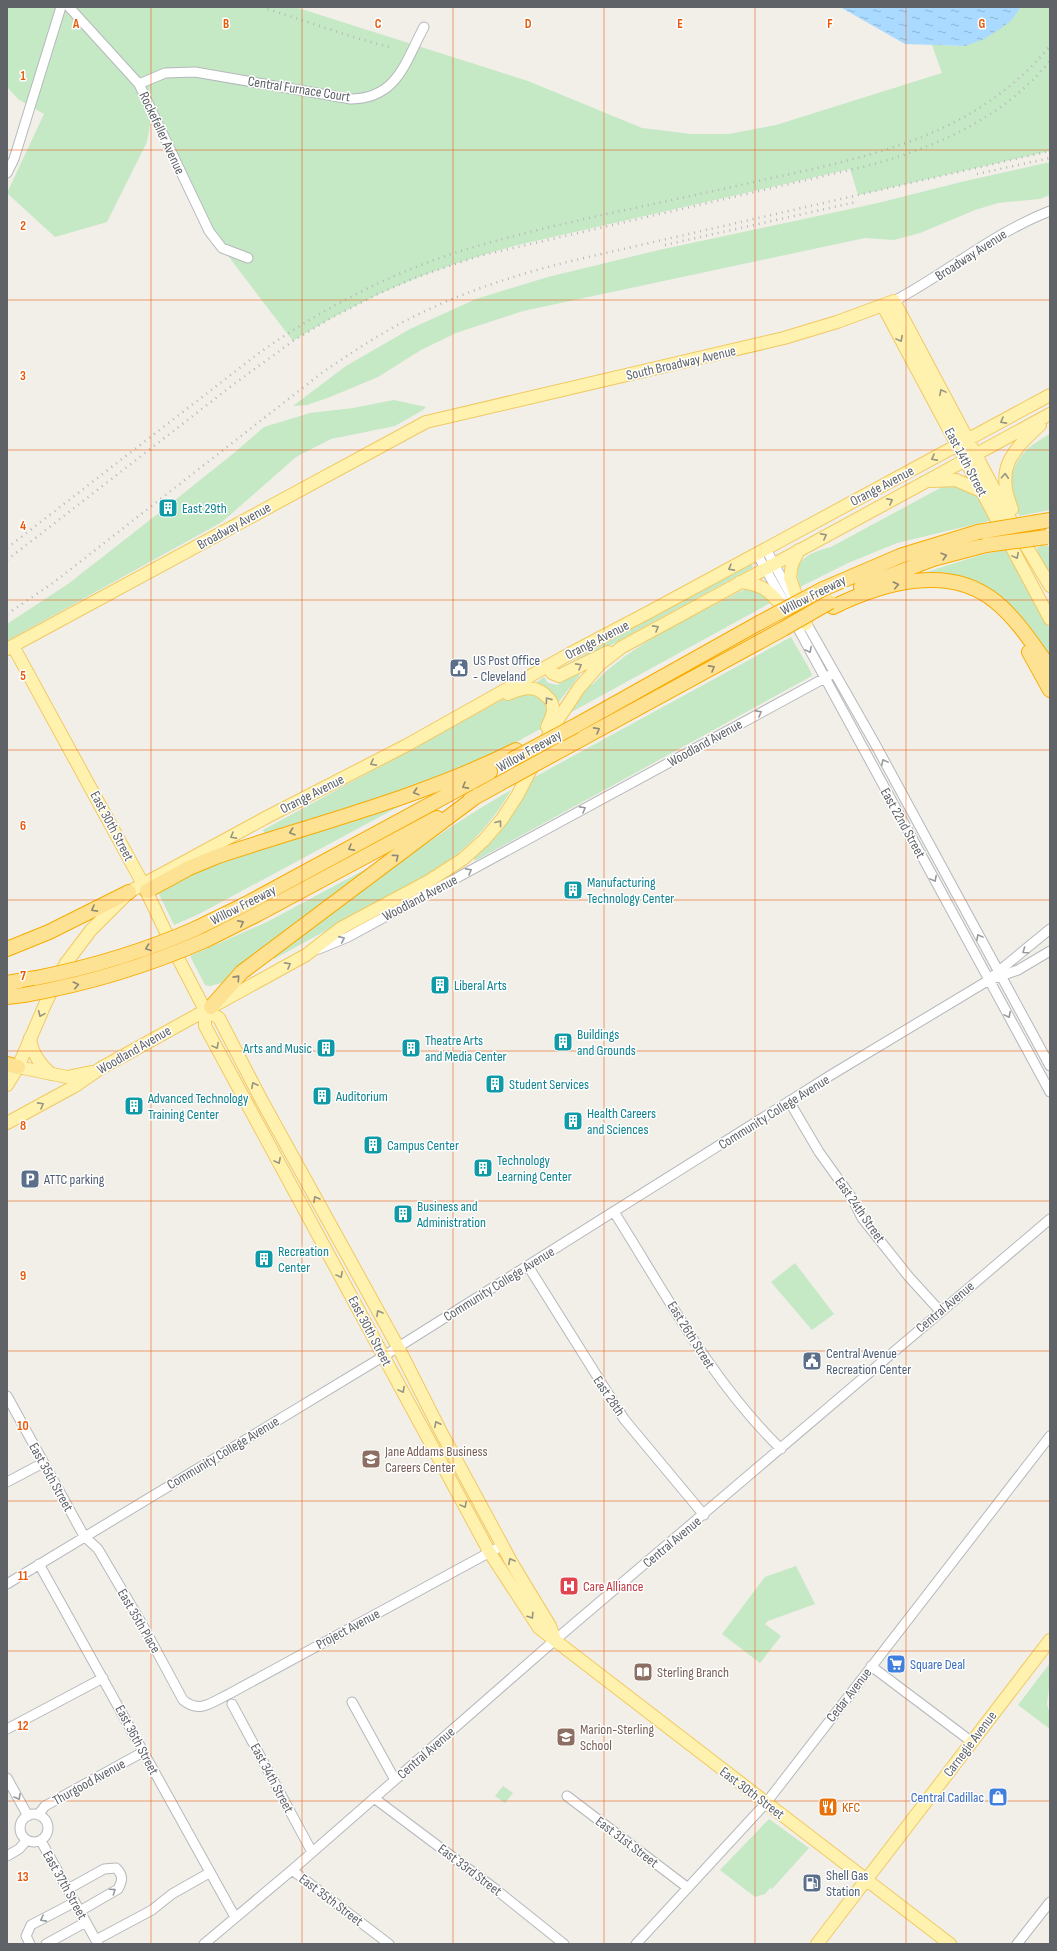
<svg xmlns="http://www.w3.org/2000/svg" width="1057" height="1951" font-family="'Sofia Sans Condensed',sans-serif">
<defs>
<pattern id="water-ripples" width="26" height="14" patternUnits="userSpaceOnUse"><rect width="26" height="14" fill="#aadaff"/><path d="M2 4q2-2 4 0t4 0M15 11q2-2 4 0t4 0" fill="none" stroke="#8eb4d2"/></pattern>
</defs>
<rect width="100%" height="100%" fill="#f1efe8"/>
<path fill="#c5e8c5" d="M 7,7 L 295,7 L 528,81 L 642,128 L 691,134 L 729,134 L 776,125 L 942,73 L 932,45 L 965,46 L 1012,20 L 1021,7 L 1050,7 L 1050,151 L 858,195 L 850,169 L 518,245 C 438,266 364,296 293,341 L 209,231 L 152,113 L 147,142 L 107,222 L 55,237 L 7,193 L 44,114 L 18,99 L 7,87 Z
M 1050,162 L 1050,195 L 1040,199 L 998,203 L 975,210 L 920,233 L 894,240 L 865,238 L 523,311 L 456,333 L 421,350 L 378,377 L 330,397 L 307,405 L 293,406 L 346,366 L 410,329 L 476,299 L 548,277 L 659,250 L 878,203 L 961,182 Z
M 394,400 L 426,407 L 423,410 L 395,426 L 331,439 L 296,457 L 222,522 L 7,641 L 7,624 L 68,584 L 164,509 L 167,511 L 172,507 L 170,504 L 234,453 L 264,427 L 310,413 L 353,408 Z
M 1050,434 L 1050,510 L 1019,516 L 1012,498 L 1010,472 L 1013,472 C 1019,453 1032,444 1050,434 Z
M 944,486 C 975,485 979,496 993,520 L 897,543 L 848,563 L 800,587 C 791,559 809,553 831,547 Z
M 1041,546 L 1050,546 L 1050,575 L 1038,553 L 1037,548 Z
M 1006,550 L 1050,630 L 1050,661 L 1014,612 L 955,576 L 926,572 L 984,554 Z
M 751,564 L 753,566 L 752,568 L 565,670 L 558,669 Z
M 747,589 L 759,591 L 772,602 L 566,715 L 589,683 L 592,685 C 632,643 689,619 739,592 Z
M 791,637 L 810,670 L 812,675 L 810,677 L 475,861 L 474,858 L 488,844 L 531,779 Z
M 578,673 L 580,675 L 557,704 L 534,684 L 544,677 L 548,683 L 557,685 Z
M 533,692 C 550,704 550,708 544,727 C 516,742 489,758 459,769 C 396,794 330,812 265,834 L 263,830 L 502,700 L 517,694 Z
M 511,790 C 491,825 466,850 433,872 L 274,959 L 272,956 C 351,899 427,838 511,790 Z
M 409,801 L 199,914 L 174,925 L 158,892 L 185,873 Z
M 379,862 L 221,983 L 210,986 L 205,985 L 190,956 L 267,922 Z
M 795,1263 L 834,1314 L 812,1330 L 771,1282 Z
M 796,1566 L 815,1604 L 768,1621 L 765,1624 L 781,1636 L 760,1663 L 722,1634 L 765,1577 Z
M 1050,1663 L 1050,1680 L 1047,1704 L 1050,1715 L 1050,1729 L 1018,1705 Z
M 503,1786 L 513,1793 L 505,1803 L 495,1796 Z
M 769,1819 L 809,1848 L 772,1889 L 770,1888 L 765,1894 L 755,1897 L 720,1870 Z"/>
<path fill="url(#water-ripples)" d="M 840,7 L 1021,7 L 1012,20 L 1000,29 L 984,39 L 965,46 L 905,44 Z"/>
<g fill="none" stroke-linecap="round" stroke-linejoin="round">
<g stroke="#b5b8bc" stroke-width="11">
<path id="minor" d="M 69,7 L 139,84 L 209,231 L 222,248 L 248,258
M 139,84 L 165,73 L 195,72 L 351,99 C 398,98 405,62 424,27
M 7,173 L 14,159 L 61,7
M 894,301 C 947,273 993,233 1050,211
M 766,549 L 794,601
M 757,554 L 784,602
M 793,619 L 1050,1092
M 804,619 L 874,742 L 1050,1066
M 319,949 L 348,937 L 834,673
M 994,975 L 1050,929
M 789,1101 L 819,1152 L 852,1198 L 862,1218 L 909,1277 L 940,1311
M 614,1212 C 666,1294 711,1381 781,1449
M 528,1266 L 624,1419 L 704,1515
M 7,1396 L 84,1536 L 98,1549 L 142,1624 L 183,1700 C 200,1714 212,1702 229,1694 L 503,1545
M 7,1482 L 43,1463
M 39,1564 L 235,1917
M 7,1584 L 384,1356 L 831,1075 L 989,980 L 1018,970 L 1050,951
M 871,1666 L 972,1742
M 352,1702 L 395,1780
M 232,1704 L 312,1852
M 7,1729 L 103,1678
M 7,1778 L 28,1816
M 567,1796 L 688,1888
M 374,1798 L 494,1888 L 564,1944
M20 1828a14 14 0 1 1 28 0a14 14 0 1 1-28 0Z
M 38,1815 L 45,1806 L 143,1752
M 41,1841 L 98,1944
M 7,1856 L 19,1849 L 26,1841
M 292,1870 L 389,1944
M 68,1889 L 104,1869 L 116,1868 C 123,1875 123,1880 118,1889 L 80,1911
M 96,1940 L 152,1910 L 172,1894 L 209,1873
M 30,1944 L 26,1936 L 31,1925 L 75,1902
M 46,1944 L 86,1922
M 204,1944 L 292,1870 L 555,1640 L 1050,1219
M 636,1944 L 766,1803 L 1050,1436
M 1017,1944 L 1050,1902"/>
</g>
<g stroke="#f2c960" stroke-width="14">
<path id="major" d="M 883,306 L 1050,619
M 932,481 L 956,480 L 981,491
M 1012,509 C 995,469 1011,452 1040,425
M 799,550 L 792,564 L 790,578 L 806,624
M 740,582 C 770,585 771,596 791,615
M 13,646 L 143,884 L 179,960 L 205,1010 L 205,1026 L 490,1553 L 539,1628 L 950,1944
M 7,649 L 426,422 L 784,338 L 837,322 L 894,301 L 1009,517 L 1050,586
M 548,666 L 552,673 L 559,676 L 608,652
M 508,694 C 521,688 535,684 546,696 C 550,699 553,704 553,709 C 553,716 549,722 547,727
M 205,1010 L 219,1018 L 262,1101 L 398,1347 L 440,1430 L 513,1565 L 550,1626 L 555,1640
M 30,1038 C 32,1054 40,1064 51,1074
M 18,1067 L 67,1077 L 91,1072
M 7,1085 L 18,1067 L 47,1000 L 66,963 L 91,930 L 129,892 L 267,817 L 407,745 L 571,653 L 651,611 L 1050,395
M 7,1123 L 75,1086 L 101,1068 L 306,955 L 341,928 L 429,881 L 463,859 L 484,840 L 502,819 L 517,796 L 553,727 L 579,688 L 600,664 L 622,647 L 1050,414
M 817,1944 L 1050,1640"/>
</g>
<g stroke="#f9ab00" stroke-width="16">
<path id="highway" d="M 1038,522 L 1050,520
M 861,587 L 933,559 L 986,545
M 823,589 L 900,556 L 978,532
M 833,607 C 882,583 949,563 996,602 C 1017,619 1034,646 1050,668
M 1029,652 L 1050,690
M 575,726 L 759,623
M 563,749 L 783,629
M 470,800 L 499,784
M 147,891 L 189,868 L 218,856 C 318,823 422,797 516,750
M 197,928 L 246,904 L 490,772
M 206,940 L 258,914 L 437,818
M 7,949 L 49,932 L 129,892
M 7,983 L 36,978
M 7,997 L 24,995
M 211,1007 L 242,972 L 478,795
M 7,1064 L 18,1067"/>
</g>
<use href="#minor" stroke="#fff" stroke-width="9"/>
<use href="#major" stroke="#fff2af" stroke-width="12"/>
<use href="#highway" stroke="#fde293" stroke-width="14"/>
<path stroke="#b6b7b8" stroke-width="2.5" stroke-dasharray="1 5" stroke-linecap="butt" d="M 262,7 L 353,37 L 393,48
M 977,174 L 1050,158
M 665,245 L 856,202
M 7,548 L 259,353 C 323,308 392,272 467,249 C 558,222 653,205 745,184 C 860,158 970,142 1050,46
M 7,560 L 234,384 L 293,341 L 331,318 L 380,293 L 417,277 L 479,256 L 867,166 C 937,147 1003,118 1050,61
M 7,614 L 53,583 L 323,372 C 354,351 385,330 419,314 C 468,290 519,274 571,261 L 1050,151"/>
<g stroke="#f9ab00" stroke-width="16" stroke-linecap="butt">
<path id="highway-bridge" d="M 978,532 L 1038,522
M 986,545 L 1047,537
M 759,623 L 823,589
M 783,629 L 830,602
M 511,760 L 575,726
M 499,784 L 563,749
M 36,978 C 92,967 145,951 197,928
M 24,995 C 87,984 147,966 206,940"/>
</g>
<use href="#highway-bridge" stroke="#fde293" stroke-width="14"/>
</g>
<defs><path id="oneway-chevron" d="M-2-3.5L2.5 0L-2 3.5" fill="none" stroke-width="1.6" stroke-linecap="round" stroke-linejoin="round"/></defs>
<g stroke="#979581">
<use href="#oneway-chevron" transform="translate(900 339) rotate(62)"/>
<use href="#oneway-chevron" transform="translate(942 392) rotate(-118)"/>
<use href="#oneway-chevron" transform="translate(1003 421) rotate(151)"/>
<use href="#oneway-chevron" transform="translate(934 458) rotate(152)"/>
<use href="#oneway-chevron" transform="translate(1005 476) rotate(-87)"/>
<use href="#oneway-chevron" transform="translate(890 501) rotate(-28)"/>
<use href="#oneway-chevron" transform="translate(824 536) rotate(-28)"/>
<use href="#oneway-chevron" transform="translate(1016 556) rotate(62)"/>
<use href="#oneway-chevron" transform="translate(731 568) rotate(151)"/>
<use href="#oneway-chevron" transform="translate(656 628) rotate(-29)"/>
<use href="#oneway-chevron" transform="translate(579 666) rotate(-29)"/>
<use href="#oneway-chevron" transform="translate(548 700) rotate(-125)"/>
<use href="#oneway-chevron" transform="translate(373 763) rotate(152)"/>
<use href="#oneway-chevron" transform="translate(499 823) rotate(-53)"/>
<use href="#oneway-chevron" transform="translate(233 836) rotate(151)"/>
<use href="#oneway-chevron" transform="translate(288 965) rotate(-29)"/>
<use href="#oneway-chevron" transform="translate(41 1014) rotate(114)"/>
<use href="#oneway-chevron" transform="translate(216 1046) rotate(62)"/>
<use href="#oneway-chevron" transform="translate(254 1085) rotate(-117)"/>
<use href="#oneway-chevron" transform="translate(41 1105) rotate(-29)"/>
<use href="#oneway-chevron" transform="translate(278 1161) rotate(62)"/>
<use href="#oneway-chevron" transform="translate(316 1199) rotate(-119)"/>
<use href="#oneway-chevron" transform="translate(340 1275) rotate(62)"/>
<use href="#oneway-chevron" transform="translate(379 1313) rotate(-119)"/>
<use href="#oneway-chevron" transform="translate(402 1390) rotate(62)"/>
<use href="#oneway-chevron" transform="translate(437 1424) rotate(-117)"/>
<use href="#oneway-chevron" transform="translate(464 1505) rotate(62)"/>
<use href="#oneway-chevron" transform="translate(511 1561) rotate(-119)"/>
<use href="#oneway-chevron" transform="translate(531 1616) rotate(57)"/>
</g>
<g stroke="#8e8975">
<use href="#oneway-chevron" transform="translate(944 556) rotate(-16)"/>
<use href="#oneway-chevron" transform="translate(896 585) rotate(-12)"/>
<use href="#oneway-chevron" transform="translate(712 668) rotate(-29)"/>
<use href="#oneway-chevron" transform="translate(597 730) rotate(-29)"/>
<use href="#oneway-chevron" transform="translate(465 786) rotate(151)"/>
<use href="#oneway-chevron" transform="translate(416 792) rotate(162)"/>
<use href="#oneway-chevron" transform="translate(292 832) rotate(162)"/>
<use href="#oneway-chevron" transform="translate(351 848) rotate(151)"/>
<use href="#oneway-chevron" transform="translate(396 857) rotate(-37)"/>
<use href="#oneway-chevron" transform="translate(94 909) rotate(152)"/>
<use href="#oneway-chevron" transform="translate(241 923) rotate(-27)"/>
<use href="#oneway-chevron" transform="translate(148 948) rotate(160)"/>
<use href="#oneway-chevron" transform="translate(237 978) rotate(-48)"/>
<use href="#oneway-chevron" transform="translate(76 985) rotate(-13)"/>
</g>
<g stroke="#979a9d">
<use href="#oneway-chevron" transform="translate(809 650) rotate(62)"/>
<use href="#oneway-chevron" transform="translate(759 713) rotate(-29)"/>
<use href="#oneway-chevron" transform="translate(884 762) rotate(-118)"/>
<use href="#oneway-chevron" transform="translate(583 809) rotate(-29)"/>
<use href="#oneway-chevron" transform="translate(469 871) rotate(-29)"/>
<use href="#oneway-chevron" transform="translate(934 879) rotate(62)"/>
<use href="#oneway-chevron" transform="translate(979 937) rotate(-118)"/>
<use href="#oneway-chevron" transform="translate(342 939) rotate(-24)"/>
<use href="#oneway-chevron" transform="translate(1025 951) rotate(145)"/>
<use href="#oneway-chevron" transform="translate(1008 1015) rotate(62)"/>
<use href="#oneway-chevron" transform="translate(18 1797) rotate(60)"/>
<use href="#oneway-chevron" transform="translate(113 1891) rotate(-34)"/>
<use href="#oneway-chevron" transform="translate(43 1919) rotate(152)"/>
</g>
<path fill="none" stroke="#e8590c" stroke-width="1" stroke-opacity="0.55" d="M 151,7 L 151,1944M 302,7 L 302,1944M 453,7 L 453,1944M 604,7 L 604,1944M 755,7 L 755,1944M 906,7 L 906,1944M 7,150 L 1050,150M 7,300 L 1050,300M 7,450 L 1050,450M 7,600 L 1050,600M 7,750 L 1050,750M 7,900 L 1050,900M 7,1051 L 1050,1051M 7,1201 L 1050,1201M 7,1351 L 1050,1351M 7,1501 L 1050,1501M 7,1651 L 1050,1651M 7,1801 L 1050,1801"/>
<defs>
<g id="building-square" transform="scale(1)"><rect x="-9" y="-9" width="18" height="18" rx="4" fill="#0f9aa8" stroke="#fff"/><path d="M-4-6H4V6H1V3H-1V6H-4ZM-2.5-4.3h1.7v1.8h-1.7ZM.8-4.3h1.7v1.8H.8ZM-2.5-1h1.7V.8h-1.7ZM.8-1h1.7V.8H.8Z" fill="#fff"/></g>
<g id="civic-square" transform="scale(1)"><rect x="-9" y="-9" width="18" height="18" rx="4" fill="#5c6f8a" stroke="#fff"/><path d="M-.6-6.5H3V-4.5H.6V-3L4-1V1h2V6H-6V1h2V-1L-.6-3ZM-1.2 2.5V6h2.4V2.5Z" fill="#fff"/></g>
<g id="parking-square" transform="scale(1)"><rect x="-9" y="-9" width="18" height="18" rx="4" fill="#5c6f8a" stroke="#fff"/><path d="M-3.5-5.5H1a3.5 3.5 0 0 1 0 7H-1V5.5H-3.5ZM-1-3.4V-.6H.8a1.4 1.4 0 0 0 0-2.8Z" fill="#fff"/></g>
<g id="school-square" transform="scale(1)"><rect x="-9" y="-9" width="18" height="18" rx="4" fill="#8d6e63" stroke="#fff"/><path d="M0-5L7-2L0 1L-7-2ZM-4 1L0 2.5L4 1V4Q0 6-4 4Z" fill="#fff"/></g>
<g id="hospital-square" transform="scale(1)"><rect x="-9" y="-9" width="18" height="18" rx="4" fill="#e0444e" stroke="#fff"/><path d="M-5-5h3v3.5h4V-5h3V5h-3V1.5h-4V5h-3Z" fill="#fff"/></g>
<g id="supermarket-square" transform="scale(1)"><rect x="-9" y="-9" width="18" height="18" rx="4" fill="#3f7fe0" stroke="#fff"/><path d="M-6-5.5h2.5l.6 2H6L4.5 2H-2.5L-4.4-4H-6ZM-1.5 3.2a1.3 1.3 0 1 0 .1 0ZM3 3.2a1.3 1.3 0 1 0 .1 0Z" fill="#fff"/></g>
<g id="library-square" transform="scale(1)"><rect x="-9" y="-9" width="18" height="18" rx="4" fill="#8d6e63" stroke="#fff"/><path d="M-6-4Q-3-5.5-.7-3.5V5Q-3 3-6 4ZM6-4Q3-5.5 .7-3.5V5Q3 3 6 4Z" fill="#fff"/></g>
<g id="shop-square" transform="scale(1)"><rect x="-9" y="-9" width="18" height="18" rx="4" fill="#3f7fe0" stroke="#fff"/><path d="M-5-2.5h2.3a2.7 3.5 0 0 1 5.4 0H5L5.5 6h-11ZM-1.5-2.5h3a1.5 2.3 0 0 0-3 0Z" fill="#fff"/></g>
<g id="restaurant-square" transform="scale(1)"><rect x="-9" y="-9" width="18" height="18" rx="4" fill="#e8710a" stroke="#fff"/><path d="M-5-6h1v4h1v-4h1v4h1v-4h1v5L-1.5 .5V6h-2V.5L-5-1ZM5-6V6H3V1.5H1.5Q1.5-4 5-6Z" fill="#fff"/></g>
<g id="fuel-square" transform="scale(1)"><rect x="-9" y="-9" width="18" height="18" rx="4" fill="#5c6f8a" stroke="#fff"/><path d="M-5.5-6h7V0h2V4h1.3V-2.5L3-4.5l.8-.8L6-3V5H2.5V1h-1V6h-7ZM-4.2-4.7v3.2H.2V-4.7Z" fill="#fff"/></g>
</defs>
<g fill-rule="evenodd">
<use href="#building-square" x="168" y="508"/>
<use href="#civic-square" x="459" y="668"/>
<use href="#building-square" x="573" y="890"/>
<use href="#building-square" x="440" y="985"/>
<use href="#building-square" x="563" y="1042"/>
<use href="#building-square" x="326" y="1048"/>
<use href="#building-square" x="411" y="1048"/>
<use href="#building-square" x="495" y="1084"/>
<use href="#building-square" x="322" y="1096"/>
<use href="#building-square" x="134" y="1106"/>
<use href="#building-square" x="573" y="1121"/>
<use href="#building-square" x="373" y="1145"/>
<use href="#building-square" x="483" y="1168"/>
<use href="#parking-square" x="30" y="1179"/>
<use href="#building-square" x="403" y="1214"/>
<use href="#building-square" x="264" y="1259"/>
<use href="#civic-square" x="812" y="1361"/>
<use href="#school-square" x="371" y="1459"/>
<use href="#hospital-square" x="569" y="1586"/>
<use href="#supermarket-square" x="896" y="1664"/>
<use href="#library-square" x="643" y="1672"/>
<use href="#school-square" x="566" y="1737"/>
<use href="#shop-square" x="998" y="1797"/>
<use href="#restaurant-square" x="828" y="1807"/>
<use href="#fuel-square" x="812" y="1883"/>
</g>
<g text-anchor="middle" dominant-baseline="central" stroke-width="3" stroke-linejoin="round" paint-order="stroke">
<g font-size="14" fill="#5f6368" stroke="#fff">
<text transform="translate(299 89) rotate(9)">Central Furnace Court</text>
<text transform="translate(162 133) rotate(65)">Rockefeller Avenue</text>
<text transform="translate(971 255) rotate(-33)">Broadway Avenue</text>
<text transform="translate(681 363) rotate(-13)">South Broadway Avenue</text>
<text transform="translate(966 462) rotate(62)">East 14th Street</text>
<text transform="translate(882 486) rotate(-28)">Orange Avenue</text>
<text transform="translate(234 526) rotate(-29)">Broadway Avenue</text>
<text transform="translate(813 595) rotate(-27)">Willow Freeway</text>
<text transform="translate(597 640) rotate(-27)">Orange Avenue</text>
<text transform="translate(705 743) rotate(-29)">Woodland Avenue</text>
<text transform="translate(529 751) rotate(-29)">Willow Freeway</text>
<text transform="translate(312 794) rotate(-27)">Orange Avenue</text>
<text transform="translate(903 823) rotate(61)">East 22nd Street</text>
<text transform="translate(112 826) rotate(62)">East 30th Street</text>
<text transform="translate(420 898) rotate(-28)">Woodland Avenue</text>
<text transform="translate(243 905) rotate(-27)">Willow Freeway</text>
<text transform="translate(134 1050) rotate(-30)">Woodland Avenue</text>
<text transform="translate(774 1112) rotate(-32)">Community College Avenue</text>
<text transform="translate(860 1210) rotate(55)">East 24th Street</text>
<text transform="translate(499 1284) rotate(-32)">Community College Avenue</text>
<text transform="translate(945 1307) rotate(-40)">Central Avenue</text>
<text transform="translate(370 1331) rotate(62)">East 30th Street</text>
<text transform="translate(691 1335) rotate(58)">East 26th Street</text>
<text transform="translate(609 1396) rotate(56)">East 28th</text>
<text transform="translate(223 1453) rotate(-31)">Community College Avenue</text>
<text transform="translate(51 1477) rotate(61)">East 35th Street</text>
<text transform="translate(672 1542) rotate(-40)">Central Avenue</text>
<text transform="translate(139 1621) rotate(60)">East 35th Place</text>
<text transform="translate(348 1629) rotate(-28)">Project Avenue</text>
<text transform="translate(849 1695) rotate(-52)">Cedar Avenue</text>
<text transform="translate(137 1740) rotate(62)">East 36th Street</text>
<text transform="translate(970 1744) rotate(-53)">Carnegie Avenue</text>
<text transform="translate(426 1753) rotate(-41)">Central Avenue</text>
<text transform="translate(272 1778) rotate(62)">East 34th Street</text>
<text transform="translate(89 1782) rotate(-29)">Thurgood Avenue</text>
<text transform="translate(752 1793) rotate(37)">East 30th Street</text>
<text transform="translate(627 1842) rotate(37)">East 31st Street</text>
<text transform="translate(470 1870) rotate(37)">East 33rd Street</text>
<text transform="translate(65 1885) rotate(61)">East 37th Street</text>
<text transform="translate(331 1900) rotate(37)">East 35th Street</text>
</g>
<g font-size="14" fill="#0d838f" stroke="#fff" text-anchor="start">
<text x="182" y="508">East 29th</text>
<text x="587" y="882">Manufacturing<tspan x="587" dy="16">Technology Center</tspan></text>
<text x="454" y="985">Liberal Arts</text>
<text x="577" y="1034">Buildings<tspan x="577" dy="16">and Grounds</tspan></text>
<text x="425" y="1040">Theatre Arts<tspan x="425" dy="16">and Media Center</tspan></text>
<text x="312" y="1048" text-anchor="end">Arts and Music</text>
<text x="509" y="1084">Student Services</text>
<text x="336" y="1096">Auditorium</text>
<text x="148" y="1098">Advanced Technology<tspan x="148" dy="16">Training Center</tspan></text>
<text x="587" y="1113">Health Careers<tspan x="587" dy="16">and Sciences</tspan></text>
<text x="387" y="1145">Campus Center</text>
<text x="497" y="1160">Technology<tspan x="497" dy="16">Learning Center</tspan></text>
<text x="417" y="1206">Business and<tspan x="417" dy="16">Administration</tspan></text>
<text x="278" y="1251">Recreation<tspan x="278" dy="16">Center</tspan></text>
</g>
<g font-size="14" fill="#4e5e75" stroke="#fff" text-anchor="start">
<text x="473" y="660">US Post Office<tspan x="473" dy="16">- Cleveland</tspan></text>
<text x="44" y="1179">ATTC parking</text>
<text x="826" y="1353">Central Avenue<tspan x="826" dy="16">Recreation Center</tspan></text>
<text x="826" y="1875">Shell Gas<tspan x="826" dy="16">Station</tspan></text>
</g>
<g font-size="14" fill="#785e54" stroke="#fff" text-anchor="start">
<text x="385" y="1451">Jane Addams Business<tspan x="385" dy="16">Careers Center</tspan></text>
<text x="657" y="1672">Sterling Branch</text>
<text x="580" y="1729">Marion-Sterling<tspan x="580" dy="16">School</tspan></text>
</g>
<g font-size="14" fill="#be3a42" stroke="#fff" text-anchor="start">
<text x="583" y="1586">Care Alliance</text>
</g>
<g font-size="14" fill="#366cbe" stroke="#fff" text-anchor="start">
<text x="910" y="1664">Square Deal</text>
<text x="984" y="1797" text-anchor="end">Central Cadillac</text>
</g>
<g font-size="14" fill="#c56008" stroke="#fff" text-anchor="start">
<text x="842" y="1807">KFC</text>
</g>
</g>
<g font-size="13" text-anchor="middle" font-weight="bold" fill="#e8590c" stroke="#fff" stroke-width="3" stroke-linejoin="round" paint-order="stroke">
<text x="76" y="28">A</text>
<text x="226" y="28">B</text>
<text x="378" y="28">C</text>
<text x="528" y="28">D</text>
<text x="680" y="28">E</text>
<text x="830" y="28">F</text>
<text x="982" y="28">G</text>
<text x="23" y="80">1</text>
<text x="23" y="230">2</text>
<text x="23" y="380">3</text>
<text x="23" y="530">4</text>
<text x="23" y="680">5</text>
<text x="23" y="830">6</text>
<text x="23" y="980">7</text>
<text x="23" y="1130">8</text>
<text x="23" y="1280">9</text>
<text x="23" y="1430">10</text>
<text x="23" y="1580">11</text>
<text x="23" y="1730">12</text>
<text x="23" y="1881">13</text>
</g>
<rect width="1057" height="1951" fill="none" stroke="#5f6368" stroke-width="16"/>
</svg>
